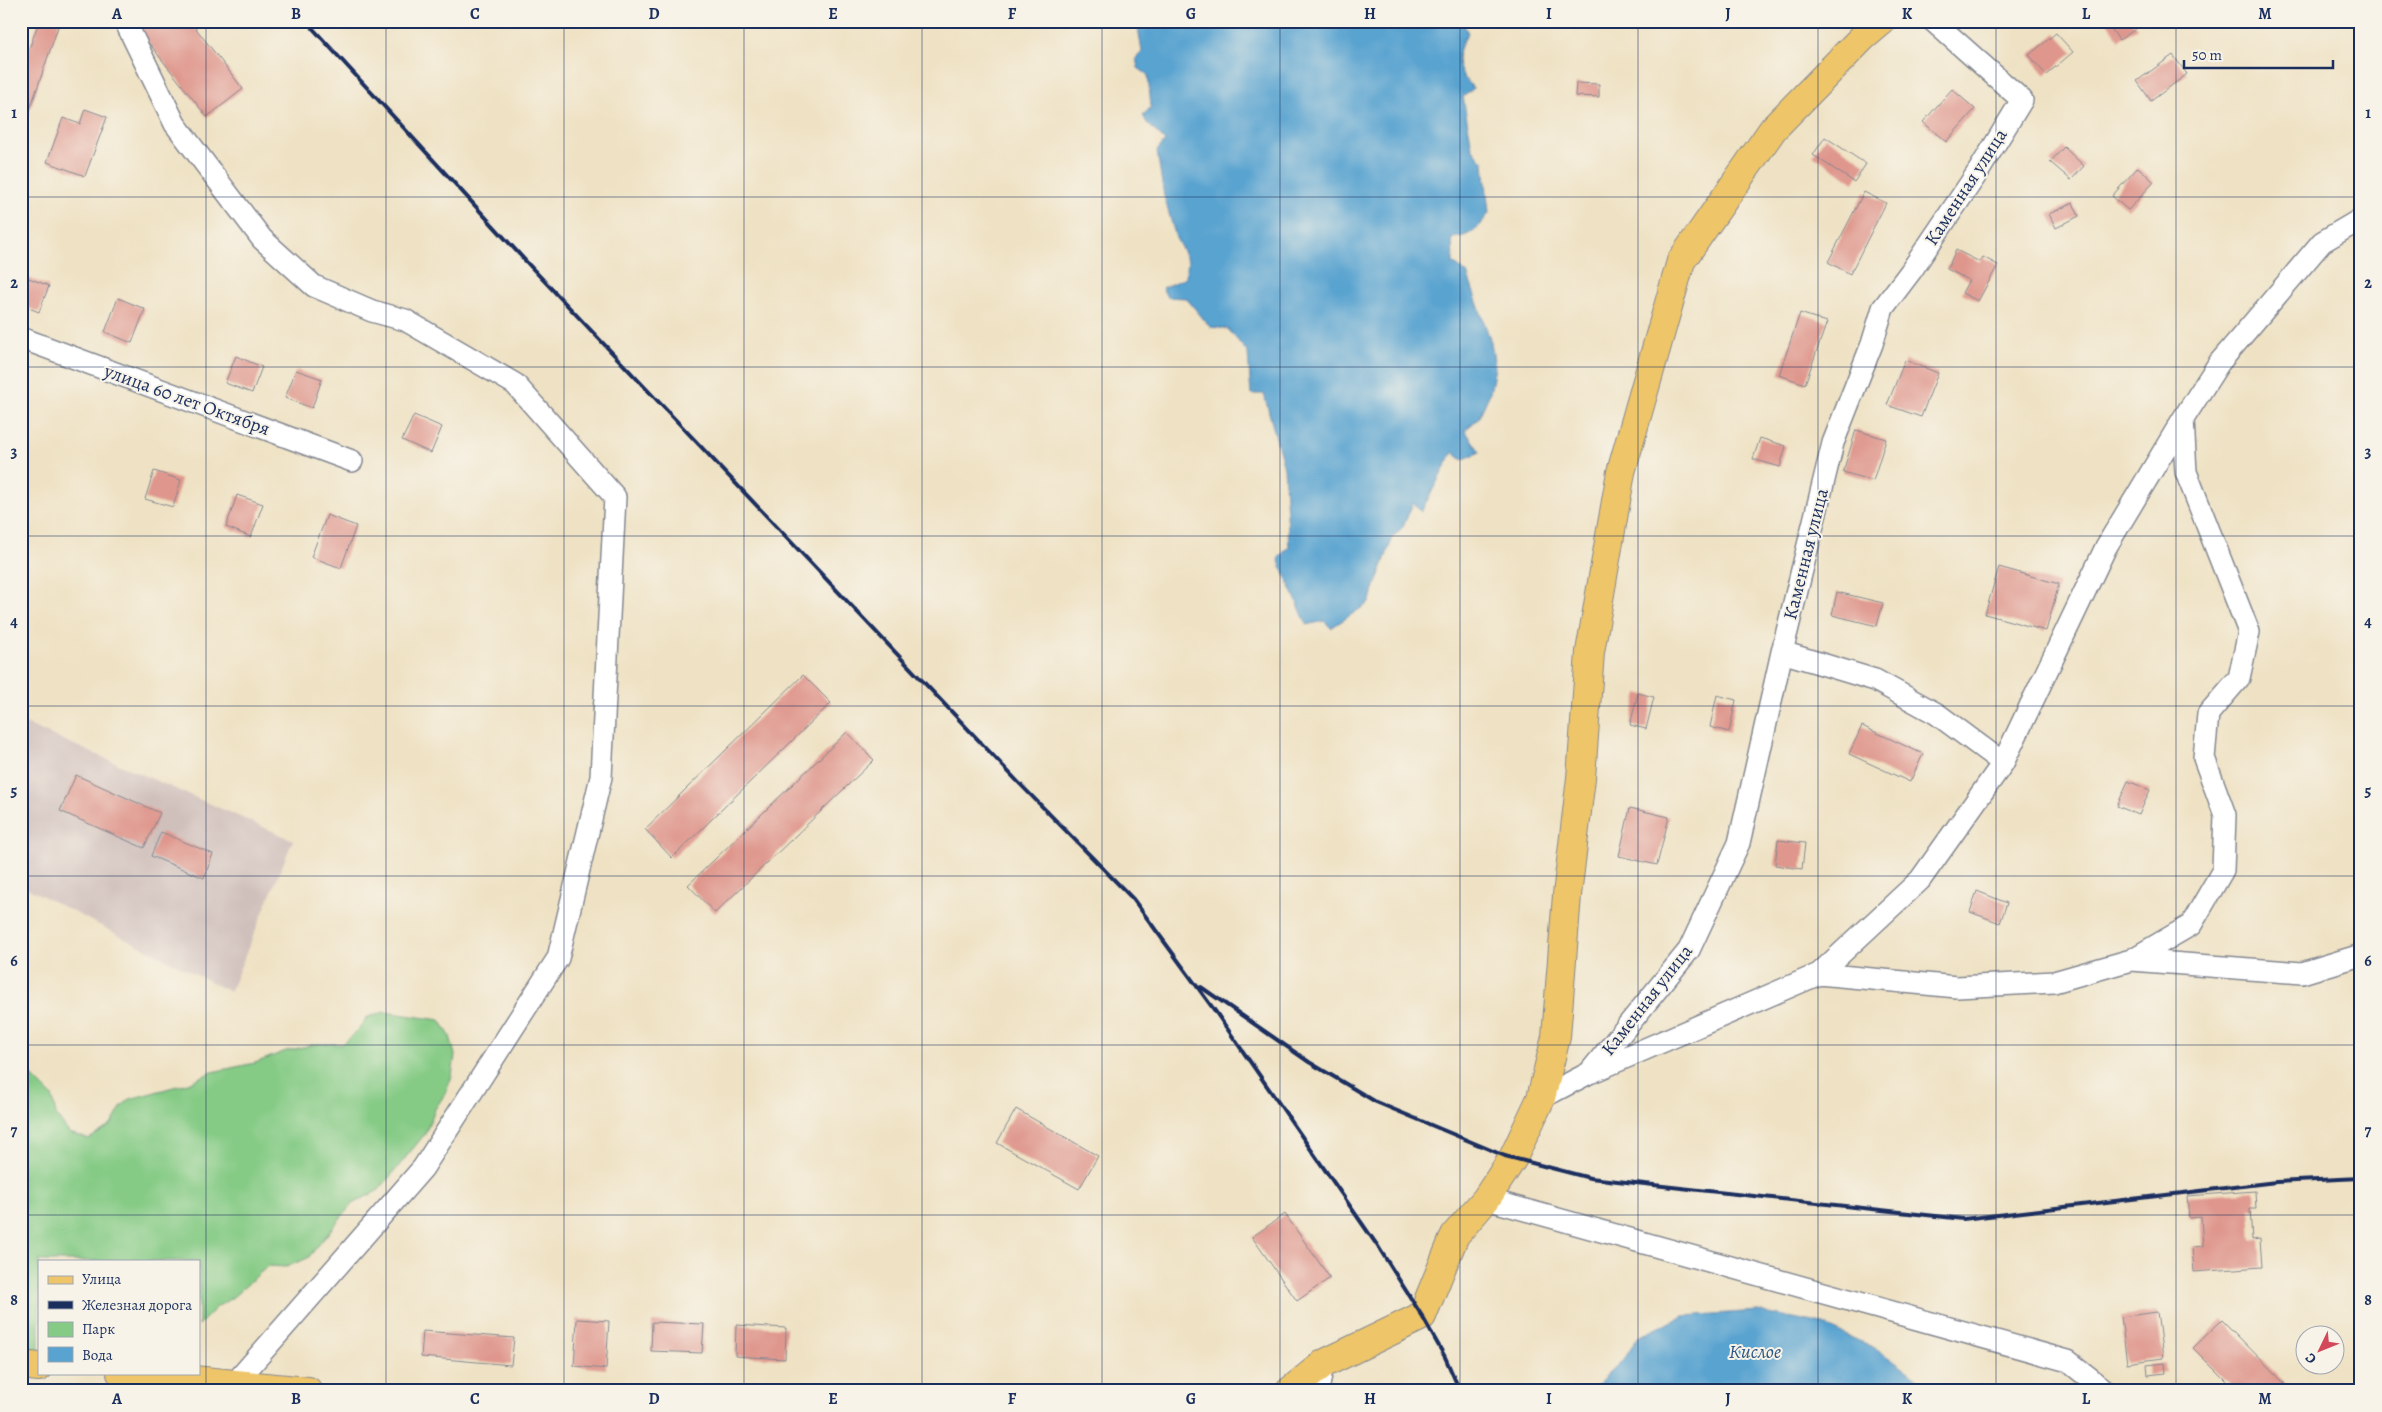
<svg xmlns="http://www.w3.org/2000/svg" width="2382" height="1412" font-family="Alegreya,serif">
<rect width="100%" height="100%" fill="#f7f3e8"/>
<filter id="ink" filterUnits="userSpaceOnUse"><feTurbulence type="fractalNoise" baseFrequency=".02" numOctaves="2"/><feDisplacementMap in="SourceGraphic" scale="10" xChannelSelector="R" yChannelSelector="G"/><feConvolveMatrix kernelMatrix="1 2 1 2 8 2 1 2 1" color-interpolation-filters="sRGB"/></filter>
<filter id="wash" filterUnits="userSpaceOnUse"><feTurbulence type="fractalNoise" baseFrequency=".0096" numOctaves="4" result="noise"/><feDisplacementMap in="SourceGraphic" scale="20" xChannelSelector="R" yChannelSelector="G"/><feGaussianBlur stdDeviation="1.12" result="paint"/><feColorMatrix in="noise" values="0 0 0 0 0 0 0 0 0 0 0 0 0 0 0 0 0 1.4 0 .05"/><feComposite in="paint" operator="in"/></filter>
<g filter="url(#wash)">
<rect width="100%" height="100%" fill="#efe2c4"/>
<path fill="#d0c0bc" d="M 26,724 L 293,840 L 230,992 L 21,885 L 21,738 Z"/>
<path fill="#85cb85" stroke="#507d72" d="M 384,1012 L 440,1020 L 450,1036 L 455,1055 L 452,1076 L 445,1094 L 435,1109 L 425,1134 L 379,1190 L 352,1204 L 308,1258 L 286,1267 L 268,1266 L 233,1297 L 217,1307 L 199,1325 L 199,1261 L 39,1261 L 39,1350 L 21,1348 L 21,1078 L 31,1075 L 52,1096 L 56,1115 L 69,1133 L 89,1139 L 111,1125 L 122,1106 L 130,1099 L 188,1083 L 212,1072 L 255,1063 L 286,1051 L 316,1044 L 342,1044 L 355,1033 L 368,1017 Z"/>
<path fill="#58a3d0" stroke="#3a6997" d="M 1137,21 L 1462,21 L 1468,33 C 1454,55 1454,70 1474,88 L 1463,97 L 1472,148 L 1484,163 L 1489,213 C 1479,228 1471,237 1452,238 L 1453,263 L 1467,273 L 1491,342 L 1495,367 L 1490,393 L 1478,419 L 1465,430 L 1480,452 L 1462,460 L 1453,452 L 1421,512 L 1413,503 L 1403,527 L 1393,537 L 1369,603 L 1331,628 L 1324,621 L 1307,625 L 1278,559 L 1289,546 L 1284,468 L 1264,394 L 1251,394 L 1248,353 L 1228,329 L 1210,327 L 1186,298 L 1167,297 L 1162,288 L 1185,278 L 1188,261 L 1176,238 L 1164,196 L 1157,151 L 1165,141 L 1147,123 L 1143,115 L 1151,107 L 1148,75 L 1138,68 L 1136,58 L 1142,52 Z
M 1758,1311 L 1819,1323 L 1877,1349 L 1935,1391 L 1563,1391 L 1592,1389 L 1625,1358 L 1638,1337 L 1684,1316 Z"/>
<g id="blocks">
<path fill="#df978d" d="M 39,21 L 60,21 L 22,133 L 21,72 Z
M 146,21 L 190,21 L 243,89 L 207,117 L 137,28 Z
M 2106,21 L 2132,21 L 2137,28 L 2119,40 Z
M 2056,33 L 2073,52 L 2046,75 L 2029,55 Z
M 2173,55 L 2187,74 L 2151,101 L 2137,81 Z
M 1576,83 L 1599,84 L 1599,97 L 1575,96 Z
M 1952,89 L 1975,109 L 1946,142 L 1923,122 Z
M 85,109 L 107,117 L 85,176 L 47,162 L 63,118 L 80,124 Z
M 1825,137 L 1866,164 L 1854,182 L 1813,155 Z
M 2064,147 L 2084,166 L 2071,180 L 2050,162 Z
M 2138,167 L 2154,182 L 2128,210 L 2112,196 Z
M 1864,192 L 1886,203 L 1850,274 L 1828,262 Z
M 2073,203 L 2079,216 L 2056,228 L 2049,214 Z
M 1956,250 L 1980,262 L 1983,257 L 1998,265 L 1978,301 L 1962,293 L 1969,280 L 1947,269 Z
M 21,275 L 49,286 L 39,312 L 21,305 Z
M 118,298 L 145,309 L 132,343 L 105,332 Z
M 1800,313 L 1827,322 L 1805,384 L 1779,375 Z
M 236,356 L 262,367 L 252,393 L 225,383 Z
M 1905,360 L 1938,373 L 1921,417 L 1887,405 Z
M 296,370 L 322,379 L 312,408 L 285,398 Z
M 414,415 L 442,427 L 431,453 L 402,440 Z
M 1856,430 L 1886,439 L 1873,481 L 1843,472 Z
M 1760,438 L 1786,446 L 1780,467 L 1753,459 Z
M 154,471 L 181,480 L 173,507 L 145,499 Z
M 237,495 L 263,504 L 251,537 L 226,527 Z
M 327,515 L 356,526 L 341,568 L 311,557 Z
M 1999,567 L 2059,584 L 2046,631 L 1985,614 Z
M 1837,592 L 1883,603 L 1877,626 L 1832,615 Z
M 803,675 L 831,703 L 672,858 L 645,829 Z
M 1638,693 L 1654,697 L 1646,729 L 1630,725 Z
M 1717,695 L 1736,700 L 1729,732 L 1710,727 Z
M 1862,726 L 1923,754 L 1910,782 L 1849,754 Z
M 847,732 L 874,760 L 715,913 L 688,885 Z
M 76,775 L 160,813 L 144,848 L 60,811 Z
M 2128,781 L 2150,790 L 2139,815 L 2117,806 Z
M 1630,808 L 1669,817 L 1657,865 L 1619,856 Z
M 161,832 L 213,854 L 204,878 L 151,856 Z
M 1778,840 L 1805,843 L 1802,869 L 1775,865 Z
M 1977,891 L 2007,903 L 2000,923 L 1970,912 Z
M 1016,1109 L 1098,1156 L 1079,1189 L 997,1143 Z
M 2255,1191 L 2256,1209 L 2250,1209 L 2252,1240 L 2260,1239 L 2262,1267 L 2194,1272 L 2192,1247 L 2203,1246 L 2201,1217 L 2189,1218 L 2187,1196 Z
M 1285,1214 L 1330,1278 L 1297,1301 L 1252,1237 Z
M 2157,1312 L 2163,1358 L 2127,1363 L 2121,1317 Z
M 577,1319 L 609,1321 L 606,1369 L 574,1366 Z
M 2222,1320 L 2292,1391 L 2236,1391 L 2193,1348 Z
M 652,1322 L 704,1324 L 702,1353 L 651,1351 Z
M 736,1325 L 786,1328 L 785,1359 L 735,1356 Z
M 423,1331 L 514,1338 L 511,1365 L 421,1357 Z
M 2165,1363 L 2166,1373 L 2148,1375 L 2147,1365 Z"/>
</g>
</g>
<g filter="url(#ink)">
<use href="#blocks" fill-opacity="0" stroke="#858891" stroke-width="1"/>
<g fill="none" stroke-linecap="round" stroke-linejoin="round">
<g stroke="#858891" stroke-width="24">
<path id="street" d="M 125,21 L 175,124 L 262,239 L 314,286 L 372,311 L 405,320 L 515,384 L 615,497 L 601,777 L 558,958 L 423,1168 L 236,1382
M 21,338 L 352,461
M 2003,763 L 2106,547 L 2183,419
M 2131,960 L 2302,973 L 2361,955
M 1819,974 L 1957,987 L 2054,982 L 2131,960 L 2191,925 L 2223,870 L 2225,815 L 2204,758 L 2208,714 L 2239,678 L 2249,632 L 2186,472 L 2183,419 L 2219,363 L 2322,242 L 2361,219
M 1592,1072 L 1819,974 L 1920,880 L 2003,763 L 1937,714 L 1875,680 L 1782,652
M 1541,1098 L 1589,1073 L 1689,950 L 1739,843 L 1782,652 L 1833,443 L 1872,344 L 1883,308 L 1911,271 L 1978,172 L 2022,100 L 1933,21
M 1486,1199 L 2068,1361 L 2106,1391
M 1318,1391 L 1323,1364"/>
</g>
<g stroke="#858891" stroke-width="30">
<path id="primary" d="M 21,1365 L 39,1367
M 121,1373 L 308,1391
M 1290,1391 L 1323,1364 L 1422,1316 L 1455,1235 L 1486,1199 L 1513,1158 L 1541,1098 L 1556,1037 L 1567,895 L 1581,778 L 1590,652 L 1621,472 L 1681,261 L 1773,129 L 1863,37 L 1882,21"/>
</g>
<use href="#street" stroke="#fff" stroke-width="21"/>
<use href="#primary" stroke="#eec569" stroke-width="28"/>
<path stroke="#1b2f5e" stroke-width="4" d="M 306,21 L 532,268 L 1019,783 L 1133,899 L 1215,1011 L 1379,1248 L 1422,1316 L 1445,1357 L 1460,1391
M 1201,987 L 1309,1062 L 1376,1102 L 1505,1156 L 1590,1178 L 1963,1219 L 2276,1182 L 2361,1178"/>
</g>
</g>
<path fill="none" stroke="#1b2f5e" stroke-width="1" stroke-opacity="0.55" d="M 206,21 L 206,1391M 386,21 L 386,1391M 564,21 L 564,1391M 744,21 L 744,1391M 922,21 L 922,1391M 1102,21 L 1102,1391M 1280,21 L 1280,1391M 1460,21 L 1460,1391M 1638,21 L 1638,1391M 1818,21 L 1818,1391M 1996,21 L 1996,1391M 2176,21 L 2176,1391M 21,197 L 2361,197M 21,367 L 2361,367M 21,536 L 2361,536M 21,706 L 2361,706M 21,876 L 2361,876M 21,1045 L 2361,1045M 21,1215 L 2361,1215"/>
<g text-anchor="middle" dominant-baseline="central" stroke-width="4" stroke-linejoin="round" paint-order="stroke">
<g font-size="19" fill="#1b2f5e" stroke="#f7f3e8">
<text transform="translate(1966 187) rotate(-57)">Каменная улица</text>
<text transform="translate(187 400) rotate(20)">улица 60 лет Октября</text>
<text transform="translate(1806 554) rotate(-76)">Каменная улица</text>
<text transform="translate(1647 1000) rotate(-52)">Каменная улица</text>
</g>
<g font-size="20" font-style="italic" fill="#305886" stroke="#f7f3e8">
<text x="1755" y="1351">Кислое</text>
</g>
</g>
<rect width="2382" height="1412" fill="none" stroke="#f7f3e8" stroke-width="55"/>
<rect x="38" y="1260" width="162" height="115" fill="#f7f3e8" stroke="#9fa5b1"/>
<rect x="48" y="1276" width="25" height="8" fill="#eec569" stroke="#9fa5b1"/>
<text x="82" y="1284" font-size="15" fill="#1b2f5e">Улица</text>
<rect x="48" y="1301" width="25" height="8" fill="#1b2f5e" stroke="#9fa5b1"/>
<text x="82" y="1310" font-size="15" fill="#1b2f5e">Железная дорога</text>
<rect x="48" y="1322" width="25" height="15" fill="#85cb85" stroke="#9fa5b1"/>
<text x="82" y="1334" font-size="15" fill="#1b2f5e">Парк</text>
<rect x="48" y="1347" width="25" height="15" fill="#58a3d0" stroke="#9fa5b1"/>
<text x="82" y="1360" font-size="15" fill="#1b2f5e">Вода</text>
<g transform="translate(2320 1350) rotate(227)"><circle r="24" fill="#f7f3e8" stroke="#9fa5b1"/>
<path d="M0-4L9 19L0 12L-9 19Z" fill="#d1495b"/>
<text y="-8" font-size="14" font-weight="bold" text-anchor="middle" fill="#1b2f5e">С</text>
</g>
<path d="M2184 60v8h149v-8" fill="none" stroke="#1b2f5e" stroke-width="2.5"/>
<text x="2192" y="60" font-size="15" fill="#1b2f5e" stroke="#f7f3e8" stroke-width="4" paint-order="stroke">50 m</text>
<rect x="28" y="28" width="2326" height="1356" fill="none" stroke="#1b2f5e" stroke-width="2"/>
<g font-size="16" text-anchor="middle" font-weight="bold" fill="#1b2f5e">
<text x="117" y="19">A</text>
<text x="296" y="19">B</text>
<text x="475" y="19">C</text>
<text x="654" y="19">D</text>
<text x="833" y="19">E</text>
<text x="1012" y="19">F</text>
<text x="1191" y="19">G</text>
<text x="1370" y="19">H</text>
<text x="1549" y="19">I</text>
<text x="1728" y="19">J</text>
<text x="1907" y="19">K</text>
<text x="2086" y="19">L</text>
<text x="2265" y="19">M</text>
<text x="14" y="118">1</text>
<text x="2368" y="118">1</text>
<text x="14" y="288">2</text>
<text x="2368" y="288">2</text>
<text x="14" y="457">3</text>
<text x="2368" y="457">3</text>
<text x="14" y="627">4</text>
<text x="2368" y="627">4</text>
<text x="14" y="796">5</text>
<text x="2368" y="796">5</text>
<text x="14" y="966">6</text>
<text x="2368" y="966">6</text>
<text x="14" y="1136">7</text>
<text x="2368" y="1136">7</text>
<text x="14" y="1305">8</text>
<text x="2368" y="1305">8</text>
<text x="117" y="1404">A</text>
<text x="296" y="1404">B</text>
<text x="475" y="1404">C</text>
<text x="654" y="1404">D</text>
<text x="833" y="1404">E</text>
<text x="1012" y="1404">F</text>
<text x="1191" y="1404">G</text>
<text x="1370" y="1404">H</text>
<text x="1549" y="1404">I</text>
<text x="1728" y="1404">J</text>
<text x="1907" y="1404">K</text>
<text x="2086" y="1404">L</text>
<text x="2265" y="1404">M</text>
</g>
</svg>
